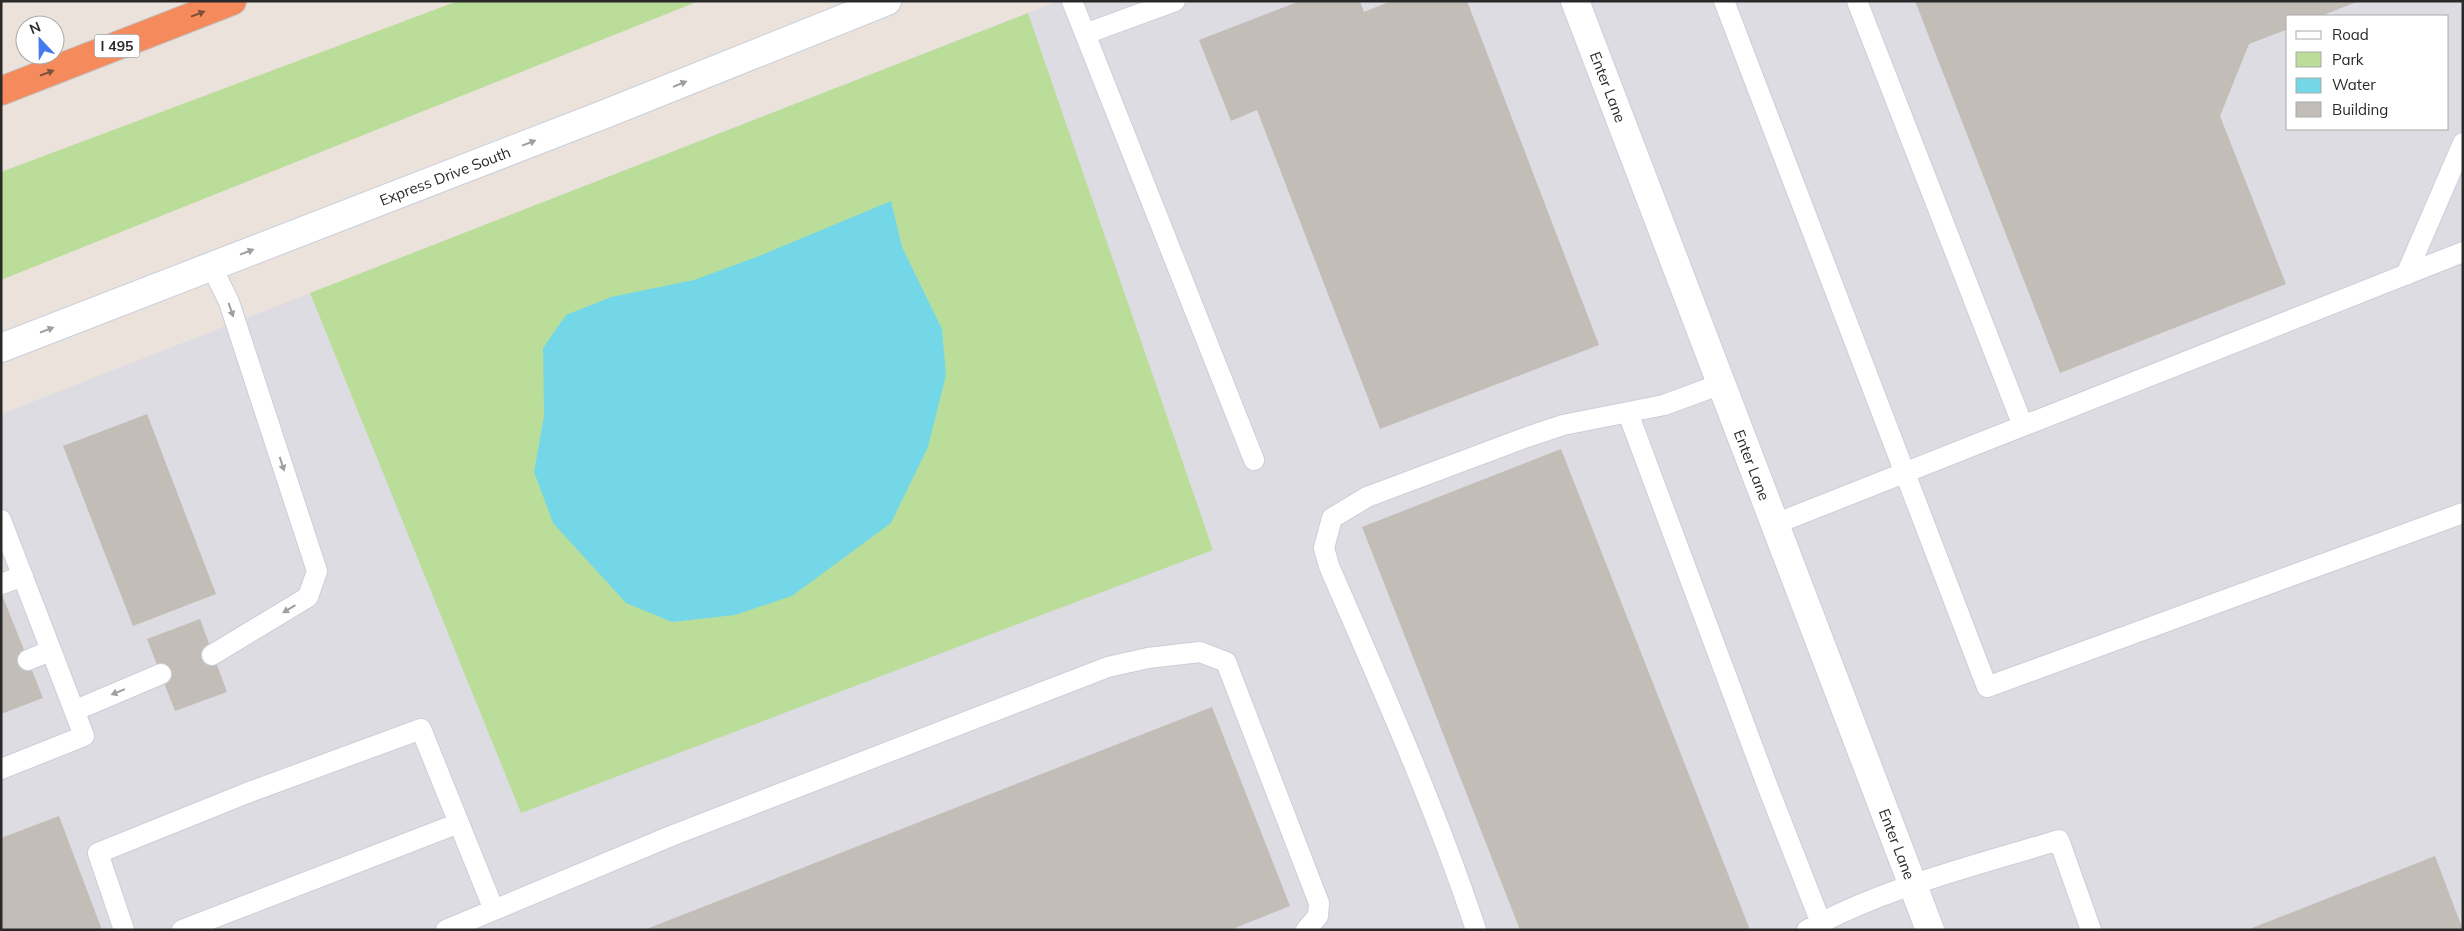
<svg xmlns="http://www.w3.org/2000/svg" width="2464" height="931" font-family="Mulish,sans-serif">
<rect width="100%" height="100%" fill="#eae2db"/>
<path fill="#dddce3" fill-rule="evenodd" d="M 1058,1 L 2463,1 L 2463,930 L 1,930 L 1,414 ZM 2288,16 L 2448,16 L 2448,129 L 2288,129 Z"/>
<path fill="#bade9a" d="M 458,1 L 699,1 L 1,280 L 1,172 Z
M 1028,13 L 1213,550 L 521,813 L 310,293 Z"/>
<path fill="#74d7e7" d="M 891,201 L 902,247 L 942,329 L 946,375 L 928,447 L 891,523 L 792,596 L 735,615 L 672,622 L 626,603 L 553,523 L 534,472 L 544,416 L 543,348 L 566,315 L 611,297 L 694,280 L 759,256 Z"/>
<path fill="#c3bdb7" d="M 1300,1 L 1360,1 L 1364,12 L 1391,1 L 1467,1 L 1599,345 L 1380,429 L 1257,110 L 1231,121 L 1199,40 Z
M 1915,1 L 2359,1 L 2321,16 L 2288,16 L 2288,29 L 2249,44 L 2220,116 L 2286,284 L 2060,373 Z
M 147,414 L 216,594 L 133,626 L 63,446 Z
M 1561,449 L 1750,930 L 1520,930 L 1362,527 Z
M 1,592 L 43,698 L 1,714 Z
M 200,619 L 227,692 L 175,711 L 147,639 Z
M 1212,707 L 1290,906 L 1230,930 L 644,930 Z
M 59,816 L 102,930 L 1,930 L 1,838 Z
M 2435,856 L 2463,930 L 2247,930 Z"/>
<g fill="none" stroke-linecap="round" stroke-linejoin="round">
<g stroke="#cacfda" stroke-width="22">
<path id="service" d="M 1072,1 L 1254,460
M 1724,1 L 1987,687 L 2463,513
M 1857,1 L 2023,426
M 1085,34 L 1175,1
M 211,265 L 229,302 L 317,571 L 308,597 L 212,655
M 2406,275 L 2463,143
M 1628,413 L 1767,785 L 1821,923
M 1,520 L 84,736 L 1,769
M 1775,524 L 2463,252
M 1,584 L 23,576
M 28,660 L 50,651
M 76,710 L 161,674
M 124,930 L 98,853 L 247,793 L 421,729 L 494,910 L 671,836 L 1108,667 L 1148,658 L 1200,652 L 1226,662 L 1319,903 L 1318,916 L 1306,930
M 182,930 L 459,823
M 446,930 L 494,910
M 1476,930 C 1435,806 1381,686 1329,566 L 1324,548 L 1332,518 L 1367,497 L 1527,437 L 1563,425 L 1664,405 L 1721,384
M 1807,930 C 1886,887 1974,866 2059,840 L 2091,930"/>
</g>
<g stroke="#cacfda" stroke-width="30">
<path id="minor" d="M 1575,1 L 1930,930"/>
</g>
<g stroke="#cacfda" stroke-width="30">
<path id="secondary" d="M 1,348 L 605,114 L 887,1"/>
</g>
<g stroke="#c3c3c3" stroke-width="30">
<path id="motorway" d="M 1,91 L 232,1"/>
</g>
<use href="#service" stroke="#fff" stroke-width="20"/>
<use href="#minor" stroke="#fff" stroke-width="28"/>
<use href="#secondary" stroke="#fff" stroke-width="28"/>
<use href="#motorway" stroke="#f58a5c" stroke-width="28"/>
</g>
<defs><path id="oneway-solid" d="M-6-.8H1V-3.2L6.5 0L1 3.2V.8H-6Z" transform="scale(1.25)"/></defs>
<g fill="#7b503d">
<use href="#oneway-solid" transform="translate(198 14) rotate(-21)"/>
<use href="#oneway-solid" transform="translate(47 73) rotate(-21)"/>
</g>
<g fill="#9f9f9f">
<use href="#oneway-solid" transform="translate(680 84) rotate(-22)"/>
<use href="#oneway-solid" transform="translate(529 143) rotate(-21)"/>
<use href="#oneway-solid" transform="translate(247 252) rotate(-21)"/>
<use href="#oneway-solid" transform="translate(231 310) rotate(71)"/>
<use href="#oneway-solid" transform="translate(47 330) rotate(-21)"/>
<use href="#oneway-solid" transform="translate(282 464) rotate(72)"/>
<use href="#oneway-solid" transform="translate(289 609) rotate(149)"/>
<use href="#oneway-solid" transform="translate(118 692) rotate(158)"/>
</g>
<g text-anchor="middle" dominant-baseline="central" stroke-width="5" stroke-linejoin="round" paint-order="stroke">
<rect fill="#fff" stroke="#696969" stroke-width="1" x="94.5" y="34.5" width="45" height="23" rx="4"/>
<g font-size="14" font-weight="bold" fill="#292929">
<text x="117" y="46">I 495</text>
</g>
<g font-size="15" fill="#292929" stroke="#fff">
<text transform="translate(1608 87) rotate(69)">Enter Lane</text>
<text transform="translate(445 176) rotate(-21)">Express Drive South</text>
<text transform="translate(1752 465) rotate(69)">Enter Lane</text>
<text transform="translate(1897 844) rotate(69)">Enter Lane</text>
</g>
</g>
<rect width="2464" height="931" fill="none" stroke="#292929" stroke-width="5"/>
<rect x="2286" y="15" width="162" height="115" fill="#ffffff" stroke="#a9a9a9"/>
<rect x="2296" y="31" width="25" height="8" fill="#ffffff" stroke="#a9a9a9"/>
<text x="2332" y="40" font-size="15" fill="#292929">Road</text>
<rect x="2296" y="52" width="25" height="15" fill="#bade9a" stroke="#a9a9a9"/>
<text x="2332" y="65" font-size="15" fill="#292929">Park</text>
<rect x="2296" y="78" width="25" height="15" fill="#74d7e7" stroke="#a9a9a9"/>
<text x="2332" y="90" font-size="15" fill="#292929">Water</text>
<rect x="2296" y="102" width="25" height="15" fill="#c3bdb7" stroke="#a9a9a9"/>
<text x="2332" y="115" font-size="15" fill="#292929">Building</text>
<g transform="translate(40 40) rotate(338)"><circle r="24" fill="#ffffff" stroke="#a9a9a9"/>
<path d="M0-4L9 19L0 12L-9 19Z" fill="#447aef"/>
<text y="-8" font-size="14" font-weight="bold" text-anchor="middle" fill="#292929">N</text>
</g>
</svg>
